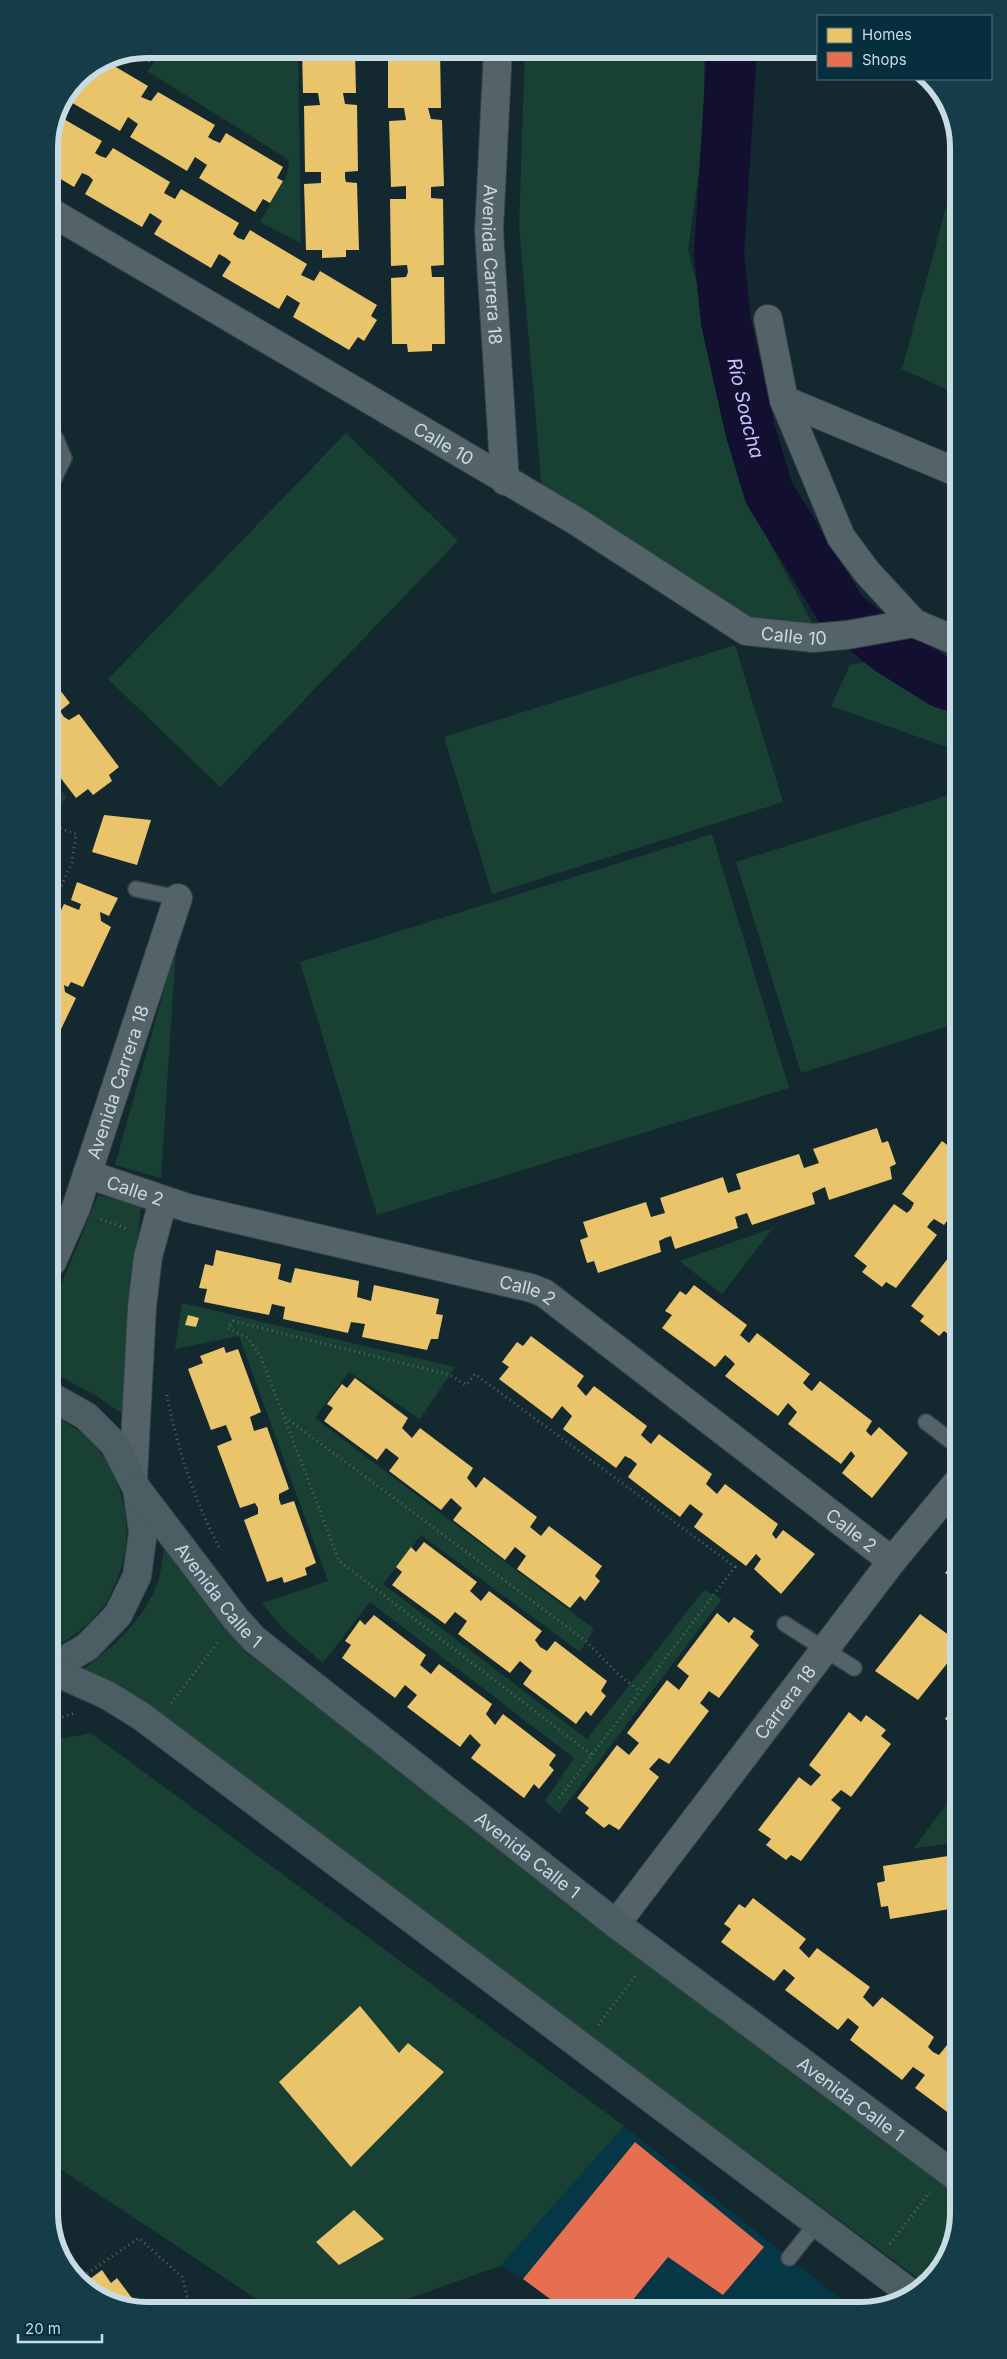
<svg xmlns="http://www.w3.org/2000/svg" width="1007" height="2359" font-family="Inter,sans-serif">
<rect width="100%" height="100%" fill="#13282f"/>
<path fill="#063746" d="M 624,2126 L 848,2305 L 561,2307 L 523,2279 L 500,2266 Z"/>
<path fill="#194133" d="M 166,49 L 298,49 L 301,243 L 260,222 L 287,175 L 289,160 L 147,71 Z
M 525,49 L 704,49 L 704,137 L 688,250 L 731,409 L 755,515 L 819,636 L 748,622 L 543,503 L 519,226 Z
M 953,182 L 954,393 L 902,369 Z
M 346,433 L 458,541 L 220,787 L 108,679 Z
M 735,645 L 783,802 L 492,894 L 444,737 Z
M 918,651 L 954,655 L 955,750 L 831,706 L 850,665 Z
M 50,775 L 66,797 L 51,825 Z
M 955,793 L 955,1024 L 801,1073 L 736,862 Z
M 712,834 L 789,1088 L 377,1215 L 300,962 Z
M 176,947 L 161,1178 L 115,1165 Z
M 98,1195 L 141,1206 L 123,1414 L 98,1397 L 52,1372 L 52,1307 Z
M 773,1228 L 722,1294 L 679,1261 Z
M 182,1303 L 455,1367 L 420,1419 L 349,1372 L 315,1418 L 594,1629 L 580,1652 L 421,1535 L 383,1584 L 587,1739 L 704,1590 L 722,1599 L 559,1814 L 545,1801 L 574,1758 L 370,1602 L 323,1663 L 282,1628 L 262,1603 L 328,1581 L 239,1336 L 175,1349 Z
M 52,1414 C 62,1421 75,1427 84,1435 C 126,1473 139,1538 113,1588 C 110,1595 107,1603 102,1608 C 87,1626 72,1638 52,1649 Z
M 164,1549 L 244,1651 L 958,2195 L 958,2213 L 938,2272 L 923,2282 L 115,1685 L 76,1675 C 108,1651 140,1625 156,1587 C 161,1575 162,1561 164,1549 Z
M 91,1733 L 624,2126 L 500,2266 L 382,2308 L 272,2309 L 54,2165 L 53,1740 Z
M 957,1790 L 957,1843 L 914,1848 Z"/>
<path fill="#e9c46a" d="M 147,49 L 160,49 L 149,62 L 137,51 L 132,57 L 127,53 Z
M 302,49 L 355,49 L 356,93 L 343,93 L 345,104 L 357,105 L 358,171 L 345,172 L 345,178 L 346,182 L 357,183 L 359,250 L 346,250 L 346,257 L 322,258 L 322,250 L 306,250 L 304,184 L 321,183 L 321,172 L 305,172 L 304,106 L 320,105 L 318,93 L 303,93 Z
M 388,49 L 440,49 L 441,108 L 428,108 L 431,119 L 442,120 L 444,186 L 431,187 L 431,198 L 443,199 L 444,265 L 431,266 L 432,277 L 444,277 L 445,344 L 432,344 L 432,351 L 408,352 L 407,344 L 392,344 L 391,278 L 406,277 L 408,272 L 407,265 L 391,266 L 390,199 L 406,199 L 406,186 L 391,187 L 389,121 L 406,120 L 404,108 L 388,108 Z
M 104,60 L 148,86 L 141,97 L 151,101 L 158,92 L 215,125 L 208,137 L 213,140 L 220,143 L 226,133 L 283,167 L 277,178 L 283,181 L 270,203 L 263,199 L 255,212 L 199,178 L 207,165 L 195,157 L 187,171 L 130,137 L 138,124 L 128,117 L 120,131 L 64,98 L 78,77 Z
M 55,114 L 102,141 L 95,153 L 100,156 L 106,158 L 113,148 L 170,182 L 164,193 L 175,199 L 181,189 L 239,223 L 233,234 L 238,238 L 244,240 L 250,230 L 307,264 L 301,275 L 314,281 L 320,271 L 377,305 L 371,316 L 377,320 L 364,341 L 358,337 L 349,350 L 293,317 L 300,303 L 287,295 L 279,309 L 222,276 L 231,262 L 226,258 L 219,254 L 211,268 L 154,234 L 162,221 L 150,213 L 142,227 L 85,194 L 93,180 L 89,176 L 82,173 L 74,187 L 49,172 L 49,141 Z
M 50,677 L 70,703 L 60,711 L 64,717 L 69,720 L 79,714 L 119,767 L 109,775 L 112,781 L 93,795 L 88,789 L 76,798 L 50,764 Z
M 104,815 L 151,820 L 137,865 L 92,852 Z
M 77,882 L 118,898 L 109,916 L 100,912 L 101,921 L 111,927 L 83,987 L 71,982 L 68,987 L 64,985 L 65,992 L 76,998 L 51,1050 L 51,931 L 64,904 L 79,910 L 81,904 L 71,900 Z
M 956,1121 L 956,1135 L 949,1129 Z
M 877,1128 L 882,1143 L 888,1141 L 896,1164 L 890,1167 L 892,1179 L 829,1200 L 825,1187 L 812,1193 L 815,1204 L 752,1225 L 747,1213 L 735,1217 L 738,1228 L 675,1249 L 671,1236 L 665,1238 L 659,1241 L 661,1252 L 598,1273 L 594,1261 L 587,1263 L 580,1240 L 588,1237 L 583,1222 L 646,1202 L 651,1217 L 665,1213 L 660,1198 L 723,1177 L 728,1193 L 734,1191 L 741,1189 L 736,1174 L 799,1154 L 804,1168 L 819,1163 L 813,1149 Z
M 942,1141 L 954,1150 L 956,1148 L 956,1209 L 944,1225 L 934,1219 L 930,1223 L 927,1227 L 937,1235 L 896,1288 L 886,1282 L 882,1287 L 862,1272 L 867,1266 L 854,1256 L 894,1204 L 907,1213 L 911,1209 L 914,1203 L 902,1194 Z
M 216,1250 L 281,1264 L 278,1279 L 284,1281 L 291,1283 L 295,1268 L 359,1281 L 357,1297 L 371,1301 L 374,1285 L 439,1299 L 436,1314 L 443,1315 L 438,1339 L 431,1339 L 427,1350 L 362,1337 L 365,1324 L 351,1322 L 348,1333 L 283,1319 L 285,1307 L 272,1304 L 269,1315 L 204,1302 L 207,1289 L 199,1288 L 205,1264 L 213,1266 Z
M 952,1253 L 956,1256 L 956,1335 L 954,1338 L 944,1331 L 939,1336 L 920,1321 L 924,1316 L 911,1306 Z
M 694,1285 L 747,1325 L 740,1335 L 749,1343 L 757,1333 L 810,1374 L 803,1383 L 808,1388 L 812,1391 L 820,1381 L 872,1421 L 866,1431 L 871,1436 L 879,1427 L 908,1453 L 872,1498 L 842,1473 L 855,1456 L 851,1451 L 841,1464 L 788,1424 L 797,1412 L 788,1403 L 778,1416 L 725,1376 L 735,1364 L 730,1359 L 725,1355 L 715,1367 L 662,1328 L 672,1315 L 665,1311 L 680,1291 L 686,1295 Z
M 188,1315 L 199,1318 L 196,1327 L 185,1325 Z
M 531,1336 L 584,1376 L 577,1386 L 586,1396 L 594,1386 L 647,1426 L 641,1435 L 651,1444 L 659,1434 L 712,1474 L 706,1484 L 717,1494 L 725,1484 L 778,1524 L 772,1534 L 776,1539 L 783,1530 L 815,1554 L 781,1594 L 754,1569 L 761,1559 L 756,1554 L 746,1566 L 694,1527 L 703,1514 L 690,1504 L 680,1517 L 628,1477 L 637,1464 L 631,1459 L 625,1456 L 616,1468 L 563,1429 L 572,1416 L 562,1406 L 552,1419 L 499,1379 L 509,1367 L 502,1362 L 517,1342 L 523,1346 Z
M 224,1347 L 226,1353 L 238,1349 L 261,1412 L 250,1417 L 254,1431 L 267,1427 L 289,1489 L 279,1494 L 279,1499 L 281,1505 L 294,1501 L 316,1563 L 305,1568 L 307,1575 L 284,1583 L 282,1577 L 267,1582 L 244,1520 L 258,1514 L 258,1508 L 255,1503 L 240,1508 L 217,1446 L 232,1440 L 226,1425 L 211,1430 L 188,1369 L 203,1363 L 200,1356 Z
M 355,1378 L 408,1418 L 402,1428 L 412,1438 L 420,1428 L 473,1468 L 467,1478 L 476,1488 L 484,1477 L 537,1517 L 530,1527 L 541,1536 L 549,1526 L 602,1566 L 595,1576 L 600,1581 L 585,1601 L 580,1596 L 570,1608 L 517,1569 L 526,1556 L 515,1547 L 505,1560 L 453,1520 L 462,1508 L 451,1498 L 441,1510 L 389,1471 L 399,1458 L 386,1448 L 377,1460 L 324,1421 L 333,1408 L 327,1404 L 342,1384 L 347,1388 Z
M 424,1542 L 477,1582 L 470,1591 L 481,1601 L 489,1591 L 542,1631 L 535,1640 L 540,1647 L 547,1651 L 555,1641 L 607,1681 L 601,1691 L 606,1696 L 591,1716 L 586,1711 L 576,1724 L 523,1684 L 532,1671 L 520,1661 L 510,1673 L 458,1634 L 467,1621 L 455,1612 L 445,1624 L 392,1585 L 402,1572 L 396,1567 L 411,1547 L 416,1552 Z
M 957,1559 L 957,1582 L 945,1573 Z
M 717,1613 L 729,1623 L 734,1617 L 754,1631 L 750,1637 L 759,1645 L 719,1698 L 709,1691 L 704,1698 L 700,1703 L 709,1711 L 669,1764 L 659,1758 L 649,1769 L 659,1777 L 619,1830 L 609,1824 L 604,1828 L 585,1813 L 589,1808 L 577,1798 L 617,1745 L 629,1755 L 639,1743 L 627,1733 L 667,1680 L 679,1690 L 689,1676 L 677,1666 Z
M 920,1614 L 957,1641 L 957,1651 L 918,1700 L 875,1671 Z
M 374,1615 L 426,1655 L 420,1665 L 431,1674 L 439,1664 L 492,1704 L 486,1714 L 495,1725 L 503,1714 L 556,1755 L 549,1765 L 554,1770 L 539,1789 L 534,1784 L 524,1798 L 471,1758 L 481,1745 L 470,1734 L 460,1747 L 407,1707 L 417,1695 L 405,1685 L 395,1698 L 342,1658 L 351,1645 L 345,1641 L 360,1620 L 365,1625 Z
M 957,1689 L 957,1728 L 945,1719 L 954,1706 L 948,1701 Z
M 849,1712 L 861,1722 L 866,1715 L 886,1730 L 881,1736 L 891,1744 L 851,1797 L 841,1790 L 831,1800 L 841,1808 L 801,1861 L 791,1855 L 786,1860 L 766,1845 L 771,1839 L 758,1830 L 799,1777 L 811,1786 L 821,1775 L 809,1765 Z
M 948,1856 L 951,1871 L 957,1870 L 957,1895 L 954,1896 L 956,1908 L 890,1919 L 888,1906 L 881,1907 L 877,1883 L 885,1881 L 883,1866 Z
M 753,1898 L 806,1939 L 799,1948 L 809,1958 L 817,1948 L 870,1987 L 863,1997 L 873,2007 L 882,1997 L 934,2037 L 928,2047 L 933,2052 L 939,2055 L 947,2045 L 958,2053 L 958,2120 L 915,2088 L 925,2075 L 913,2067 L 902,2080 L 850,2040 L 859,2027 L 848,2018 L 838,2030 L 785,1990 L 795,1978 L 784,1969 L 774,1981 L 721,1942 L 731,1929 L 724,1924 L 739,1904 L 745,1908 Z
M 360,2006 L 399,2053 L 408,2043 L 444,2072 L 351,2167 L 279,2082 Z
M 354,2210 L 384,2239 L 339,2265 L 316,2242 Z
M 102,2270 L 111,2283 L 117,2278 L 132,2298 L 126,2302 L 129,2306 L 87,2290 L 83,2284 Z"/>
<path fill="#e76f51" d="M 635,2142 L 764,2247 L 723,2295 L 668,2257 L 627,2307 L 561,2307 L 523,2279 Z"/>
<g fill="none" stroke-linecap="round" stroke-linejoin="round">
<path stroke="#130f30" stroke-width="50" id="s1" d="M 732,49 L 719,254 L 726,322 L 750,430 L 769,493 L 843,613 L 889,650 L 942,683 L 955,687"/>
<g stroke="#334148" stroke-width="18">
<path id="service" d="M 50,433 L 55,437 L 64,458 L 50,487
M 136,889 L 178,898
M 926,1422 L 956,1445
M 785,1624 L 854,1668
M 789,2258 L 817,2223"/>
</g>
<g stroke="#334148" stroke-width="30">
<g id="minor">
<path d="M 768,319 L 784,400 L 841,537 L 867,572 L 914,623"/>
<path d="M 784,400 L 954,471"/>
<path id="s2" d="M 87,1174 L 188,1208 L 531,1288 L 544,1293 L 892,1561"/>
<path id="s3" d="M 52,1262 L 76,1208 L 178,898"/>
<path d="M 133,1479 L 142,1307 L 148,1257 L 163,1201"/>
<path id="s4" d="M 616,1924 L 892,1561 L 956,1484"/>
</g>
</g>
<g stroke="#334148" stroke-width="30">
<g id="tertiary">
<path id="s5" d="M 498,49 L 489,231 L 505,481"/>
<path id="s6" d="M 49,211 L 576,521 L 746,631 L 813,638 L 847,635 L 914,623 L 954,640"/>
</g>
</g>
<g stroke="#334148" stroke-width="30">
<g id="primary">
<path d="M 52,1397 L 86,1416 L 114,1444 L 137,1489 L 143,1532 L 137,1576 L 118,1615 L 87,1647 L 53,1667"/>
<path id="s7" d="M 137,1489 L 236,1619 L 254,1639 L 616,1924 L 958,2178"/>
<path d="M 53,1671 L 107,1695 L 141,1716 L 909,2292"/>
</g>
</g>
<path stroke="#566469" stroke-width="3" stroke-dasharray="1 4" stroke-linecap="butt" d="M 50,785 L 53,788 L 50,794
M 51,825 L 76,834 L 72,863 L 51,908
M 101,1219 L 127,1229
M 167,1395 C 177,1448 194,1499 219,1547
M 285,1417 L 586,1641 L 619,1675 L 640,1691
M 171,1703 L 219,1641
M 53,1720 L 75,1713
M 559,1798 L 735,1567 L 475,1374 L 466,1385 L 450,1375 L 233,1321 L 228,1328 L 248,1338 L 261,1357 L 339,1561 L 592,1755
M 598,2025 L 636,1975
M 890,2244 L 930,2192
M 79,2279 L 139,2238 L 182,2277 L 188,2299 L 173,2310"/>
<use href="#service" stroke="#546368" stroke-width="15"/>
<use href="#minor" stroke="#546368" stroke-width="28"/>
<use href="#tertiary" stroke="#546368" stroke-width="28"/>
<use href="#primary" stroke="#4a5e64" stroke-width="28"/>
</g>
<g text-anchor="middle" dominant-baseline="central" stroke-width="5" stroke-linejoin="round" paint-order="stroke">
<g font-size="18" fill="#c7dbe3" stroke="#062e3c">
<text stroke="none"><textPath href="#s5" startOffset="216">Avenida Carrera 18</textPath></text>
<text stroke="none"><textPath href="#s6" startOffset="458">Calle 10</textPath></text>
<text stroke="none"><textPath href="#s6" startOffset="862">Calle 10</textPath></text>
<text stroke="none"><textPath href="#s3" startOffset="192">Avenida Carrera 18</textPath></text>
<text stroke="none"><textPath href="#s2" startOffset="51">Calle 2</textPath></text>
<text stroke="none"><textPath href="#s2" startOffset="456">Calle 2</textPath></text>
<text stroke="none"><textPath href="#s2" startOffset="861">Calle 2</textPath></text>
<text stroke="none"><textPath href="#s7" startOffset="134">Avenida Calle 1</textPath></text>
<text stroke="none"><textPath href="#s4" startOffset="279">Carrera 18</textPath></text>
<text stroke="none"><textPath href="#s7" startOffset="539">Avenida Calle 1</textPath></text>
<text stroke="none"><textPath href="#s7" startOffset="944">Avenida Calle 1</textPath></text>
</g>
<g font-size="19" font-style="italic" fill="#c7c3fc" stroke="#062e3c">
<text stroke="none"><textPath href="#s1" startOffset="362">Río Soacha</textPath></text>
</g>
</g>
<path d="M0 0H1007V2359H0ZM147 58H861A89 89 0 0 1 950 147V2213A89 89 0 0 1 861 2302H147A89 89 0 0 1 58 2213V147A89 89 0 0 1 147 58Z" fill="#153c49" fill-rule="evenodd"/>
<path fill="none" stroke="#c7dbe3" stroke-width="6" d="M147 58H861A89 89 0 0 1 950 147V2213A89 89 0 0 1 861 2302H147A89 89 0 0 1 58 2213V147A89 89 0 0 1 147 58Z"/>
<rect x="817" y="15" width="175" height="65" fill="#062e3c" stroke="#53737f"/>
<rect x="827" y="28" width="25" height="15" fill="#e9c46a" stroke="#53737f"/>
<text x="862" y="40" font-size="15" fill="#c7dbe3">Homes</text>
<rect x="827" y="52" width="25" height="15" fill="#e76f51" stroke="#53737f"/>
<text x="862" y="65" font-size="15" fill="#c7dbe3">Shops</text>
<path d="M18 2334v8h84v-8" fill="none" stroke="#c7dbe3" stroke-width="2.5"/>
<text x="25" y="2334" font-size="15" fill="#c7dbe3" stroke="#062e3c" stroke-width="4" paint-order="stroke">20 m</text>
</svg>
